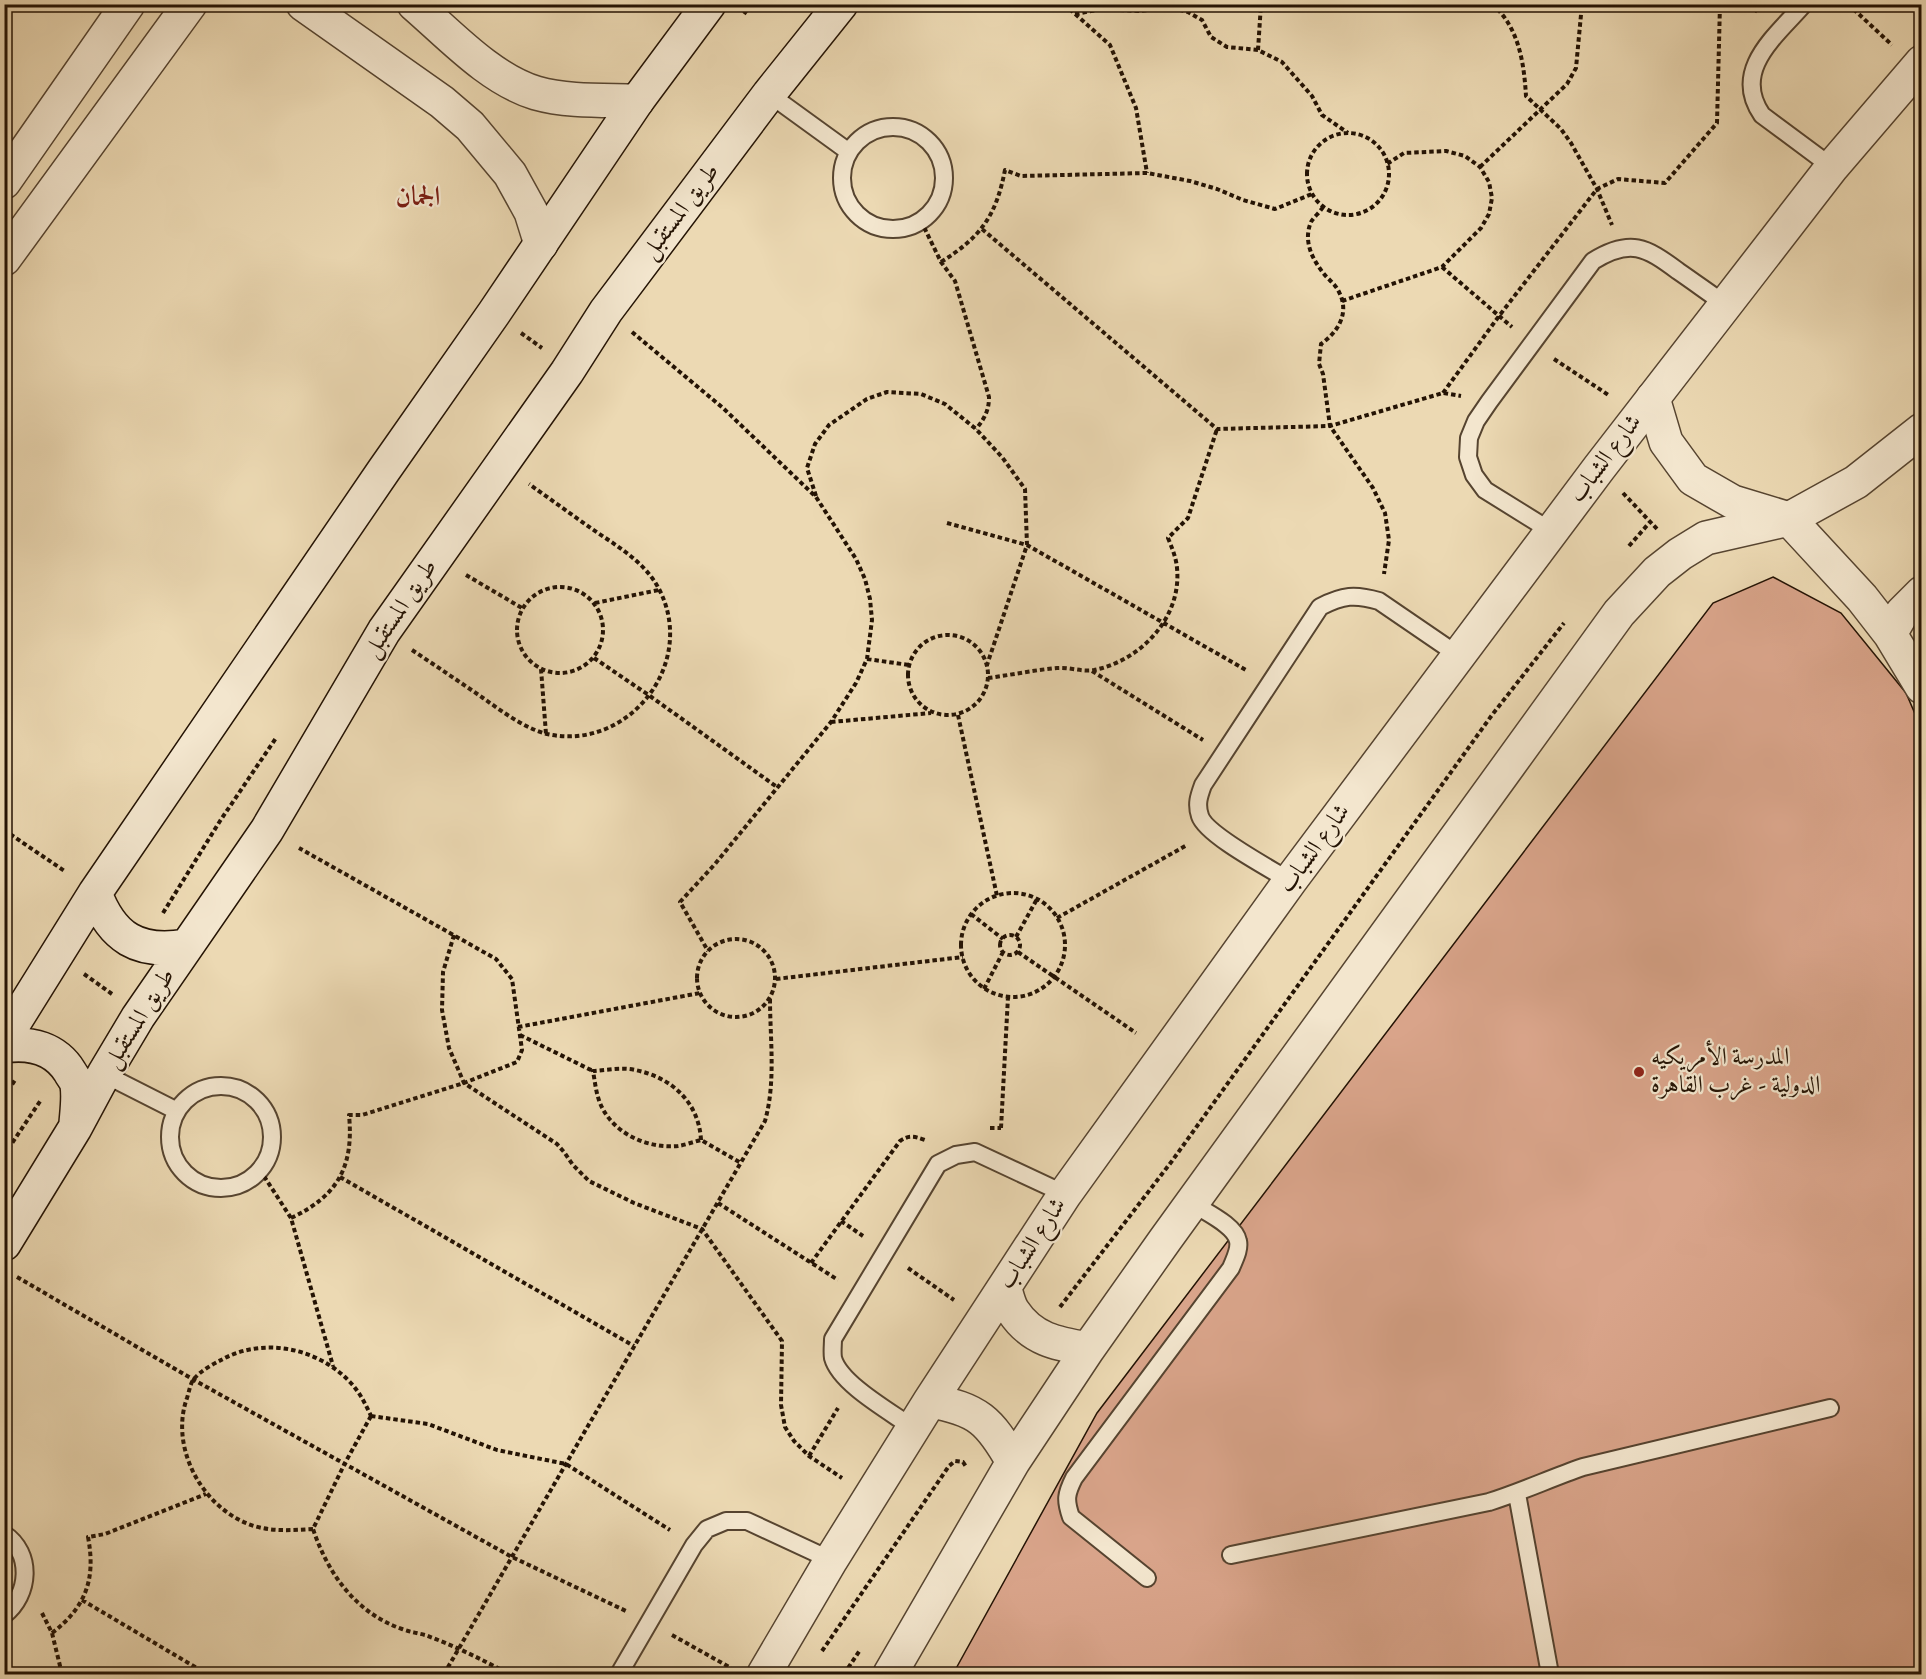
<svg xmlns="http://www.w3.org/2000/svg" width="1926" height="1679" font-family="'Sorts Mill Goudy',Amiri,serif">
<rect width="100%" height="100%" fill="#ecd9b3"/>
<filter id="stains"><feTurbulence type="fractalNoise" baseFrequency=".00333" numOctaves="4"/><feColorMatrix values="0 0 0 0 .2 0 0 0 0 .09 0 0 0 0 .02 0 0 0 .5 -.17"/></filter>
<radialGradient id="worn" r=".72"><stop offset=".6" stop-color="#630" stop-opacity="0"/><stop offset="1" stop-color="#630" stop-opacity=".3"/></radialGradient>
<path fill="#d9a48a" stroke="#241304" stroke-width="1.5" d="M 1773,577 L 1841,613 L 1906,693 L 1922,730 L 1922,1674 L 953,1674 L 1097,1413 L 1713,603 Z"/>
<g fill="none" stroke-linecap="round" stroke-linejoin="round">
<g stroke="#564430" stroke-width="20">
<path id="service" d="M 1804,4 C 1776,36 1731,70 1762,115 L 1832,167
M 769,94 L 849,152
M842 178a51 51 0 1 1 102 0a51 51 0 1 1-102 0Z
M 1551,531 L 1485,490 L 1474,475 L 1468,457 L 1469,438 L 1476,421 L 1489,402 L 1593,261 C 1630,238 1646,247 1678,271 C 1694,282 1709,293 1725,304
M 1290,881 C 1271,869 1206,835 1200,816 C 1196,804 1199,796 1203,785 L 1320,607 C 1343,595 1355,594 1379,601 L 1458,655
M 104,1074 L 177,1111
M170 1137a51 51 0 1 1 102 0a51 51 0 1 1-102 0Z
M 913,1428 C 891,1412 840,1384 833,1358 C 832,1352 833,1345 833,1339 L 938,1164 L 956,1155 L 975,1152 L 1065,1194
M 1517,1494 L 1550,1674
M 4,1534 C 33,1553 30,1595 4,1615
M 1231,1555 L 1489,1502 C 1521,1492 1551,1478 1583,1467 L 1830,1408
M 1147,1578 L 1071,1517 C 1065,1500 1066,1494 1074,1478 L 1231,1268 C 1234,1260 1240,1250 1238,1241 C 1235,1225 1205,1212 1192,1203
M 619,1674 L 694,1545 L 707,1529 L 726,1521 L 747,1521 L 831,1560"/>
</g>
<g stroke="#564430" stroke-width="36">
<path id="minor" d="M 303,4 L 442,102 L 470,126 L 510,174 L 531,212 L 541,244
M 414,4 C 450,35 490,79 536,93 C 568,102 604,100 637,101
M 4,182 L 128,4
M 4,259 L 190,4
M 1653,398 L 1666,442 L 1693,479 L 1733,502 L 1789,519 L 1862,598 L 1890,634 L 1922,687
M 1890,634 L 1902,613 L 1922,593"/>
</g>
<g stroke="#564430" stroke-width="36">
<path id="tertiary" d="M 1005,1289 C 1007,1296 1009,1305 1013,1311 C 1032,1340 1058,1344 1088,1349
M 930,1401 C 978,1409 990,1421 1013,1462
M 764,1674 L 831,1560 L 930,1401 L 1065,1194 L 1290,881 L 1599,468 L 1832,167 L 1922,62
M 890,1674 L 1013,1462 L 1088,1349 L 1165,1240 L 1619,613 L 1657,572 L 1680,554 L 1706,538 L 1789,519 L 1856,482 L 1922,430"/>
</g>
<g stroke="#241304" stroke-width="36">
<path id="secondary" d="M 95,893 C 112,938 138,954 186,946
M 4,1039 L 95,893 L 384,470 L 494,313 L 637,101 L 709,4
M 4,1046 C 31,1042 56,1049 70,1072 C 72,1076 76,1080 77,1085 C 79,1097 77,1111 76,1123
M 4,1244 L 75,1128 L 104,1074 L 138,1017 L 267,830 L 384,631 L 567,372 L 606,311 L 769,94 L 841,4"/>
</g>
<path stroke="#241304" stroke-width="4" stroke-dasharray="4.5 3" stroke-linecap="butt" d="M 1064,4 L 1110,45 L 1136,108 L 1147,173
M 1492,4 C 1519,27 1524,63 1526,96 L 1561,129 L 1571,143 L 1597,189 L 1612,225
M 1748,4 L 1759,13
M 1848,4 L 1892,45
M 744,14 L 751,4
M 1075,14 L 1103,9 L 1138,11 L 1172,8 L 1188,12 L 1202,20 L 1211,37 L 1227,47 L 1258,50 L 1282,62 L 1312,96 L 1322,115 L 1348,133
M 1258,50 L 1261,4
M1307 174a41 41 0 1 1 82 0a41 41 0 1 1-82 0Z
M 1480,167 L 1567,84 L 1576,68 L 1582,4
M 1323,207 C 1320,212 1314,217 1311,222 C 1303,241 1312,259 1324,274 C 1329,280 1336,285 1339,292 C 1350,313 1338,332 1321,344 L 1319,364 L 1323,374 L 1330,426 L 1373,488 L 1385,513 L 1389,540 L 1384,574
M 921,221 L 941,262 L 955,281 L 989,397 C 989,410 985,418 976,429
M 982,229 L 1217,429 L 1330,426 L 1443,393 L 1461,396
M 941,262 C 981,237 996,216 1005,170 L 1021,176 L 1147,173 L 1190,181 L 1217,189 L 1243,200 L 1275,209 L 1312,194
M 1442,267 L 1512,327
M 1342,301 L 1442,267 L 1481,228 L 1489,214 L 1492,198 L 1489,182 L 1480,167 L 1465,156 L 1446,151 L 1404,153 L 1387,164
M 632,332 L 723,408 L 816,497 L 856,559 L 865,579 L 870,599 L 872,620 L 867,659 L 856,683 L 831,722 L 715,864 L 680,902 L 708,951
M 521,333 L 542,348
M 1554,359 L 1610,396
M 1443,393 L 1499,316 L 1597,189 L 1618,179 L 1665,183 L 1717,123 L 1720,4
M 1623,493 L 1657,529
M 816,496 L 807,468 L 815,444 L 829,425 L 867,399 L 887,392 L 921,394 L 945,404 L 976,429 L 1002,457 L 1025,489 L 1027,545 L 987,665
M 947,523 L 1027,545 L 1246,670
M 1629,546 L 1650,522
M 466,575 L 522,608
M517 630a43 43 0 1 1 86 0a43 43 0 1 1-86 0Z
M 595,603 L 659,590
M908 675a40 40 0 1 1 80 0a40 40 0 1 1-80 0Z
M 412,650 C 436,666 460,682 483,698 C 503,712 524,728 547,734 C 628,752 698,664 659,589 C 645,562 617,546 592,529 C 571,514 550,499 529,484
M 594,658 L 650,696 L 777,787
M 867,659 L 909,665
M 541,669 L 546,734
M 1092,671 L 1203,740
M 988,678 C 1011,675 1034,670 1057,668 C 1069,667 1082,672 1094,670 C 1140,661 1182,618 1177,568 C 1176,557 1172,548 1168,538 L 1188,518 L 1217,429
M 958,715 L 997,896
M 831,722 L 931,713
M 4,830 L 66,872
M961 945a52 52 0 1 1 104 0a52 52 0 1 1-104 0Z
M 163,913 L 220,821 L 276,738
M 971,914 L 1003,939
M 1057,918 L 1187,845
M 454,935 L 443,972 L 442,1010 L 449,1048 L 464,1083 L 557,1144 L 564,1152 L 573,1165 L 589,1181 L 634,1203 L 702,1229 L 782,1341 L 781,1405 L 785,1427 L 794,1441 L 809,1456 L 842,1478
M1000 945a10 10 0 1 1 20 0a10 10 0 1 1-20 0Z
M 1016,937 L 1037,899
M697 978a39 39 0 1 1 78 0a39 39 0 1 1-78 0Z
M 1018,952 L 1136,1033
M 84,974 L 112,994
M 776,979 L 963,957
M 984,989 L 1003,952
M 518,1027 L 700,993
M 520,1035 L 593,1071
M 4,1097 L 15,1080
M 990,1128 L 1001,1128
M 1001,1128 L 1008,997
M 701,1140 C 699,1102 671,1077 635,1070 C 622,1067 607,1070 593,1071 C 595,1082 596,1093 600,1103 C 612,1133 647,1149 678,1146 C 685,1145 693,1142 701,1140 L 741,1163
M 4,1155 L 41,1100
M 260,1170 L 291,1218 L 333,1366
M 340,1177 L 634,1346
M 718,1203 L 838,1280
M 291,1218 C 338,1196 354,1166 349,1115 L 362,1115 L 464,1083 L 517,1062 L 522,1050 L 512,979 L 496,959 L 299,848
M 841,1221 L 863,1236
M 811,1263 L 900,1141 C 909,1135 914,1136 925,1140
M 908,1268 L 954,1300
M 17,1277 L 194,1380 L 512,1557 L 626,1611
M 1060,1307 L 1172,1161 L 1492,715 L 1564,623
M 371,1416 L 345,1463 L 313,1529 C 328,1574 356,1613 402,1629 C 410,1632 417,1633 425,1635 C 453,1645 483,1660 509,1674
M 371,1416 L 428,1424 L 497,1450 L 566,1464 L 670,1530
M 809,1456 L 838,1408
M 313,1529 C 293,1530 274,1532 254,1526 C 203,1510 169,1448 187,1398 C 189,1392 190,1385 193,1380 C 200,1371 213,1364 223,1359 C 264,1337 317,1348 349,1381 C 359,1391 365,1403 371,1416
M 82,1600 L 207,1674
M 42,1613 L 52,1633 L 62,1674
M 52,1633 C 86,1607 96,1579 88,1537 L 105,1534 L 206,1494
M 672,1635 L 731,1668
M 822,1651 L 949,1466 L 955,1461 L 963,1462 L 967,1468
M 444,1674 L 765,1121 C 776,1082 770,1039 770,999
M 844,1674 L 860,1650"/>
<use href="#service" stroke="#f3e6ce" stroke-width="16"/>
<use href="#minor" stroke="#f3e6ce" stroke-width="33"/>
<use href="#tertiary" stroke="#f3e6ce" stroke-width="33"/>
<use href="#secondary" stroke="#f3e6ce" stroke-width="33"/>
</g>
<circle fill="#8f2418" stroke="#f3e6ce" stroke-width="2" cx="1639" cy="1072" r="6"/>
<g text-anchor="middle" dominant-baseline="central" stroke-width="4.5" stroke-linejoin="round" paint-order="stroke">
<g font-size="24" fill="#241304" stroke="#f3e6ce">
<text transform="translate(681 212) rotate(-53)">طريق المستقبل</text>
<text transform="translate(1606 459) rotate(-53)">شارع الشباب</text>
<text transform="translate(401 609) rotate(-56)">طريق المستقبل</text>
<text transform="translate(1315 849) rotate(-54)">شارع الشباب</text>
<text transform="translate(140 1019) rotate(-58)">طريق المستقبل</text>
<text transform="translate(1033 1244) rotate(-57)">شارع الشباب</text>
</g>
<g font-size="24" fill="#241304" stroke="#f3e6ce" text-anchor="start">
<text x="1651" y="1058">المدرسة الأمريكيه<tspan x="1651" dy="28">الدولية - غرب القاهرة</tspan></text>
</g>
<g font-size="27" font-weight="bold" fill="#7a1f14" stroke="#f3e6ce">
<text x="418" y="198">الجمان</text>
</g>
</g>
<rect width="1926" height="1679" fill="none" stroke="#ecd9b3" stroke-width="24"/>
<rect x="6" y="6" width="1914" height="1667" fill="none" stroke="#241304" stroke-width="3"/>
<rect x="12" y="12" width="1902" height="1655" fill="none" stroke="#241304" stroke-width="1.5"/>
<rect width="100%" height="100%" filter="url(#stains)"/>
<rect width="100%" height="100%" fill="url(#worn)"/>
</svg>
